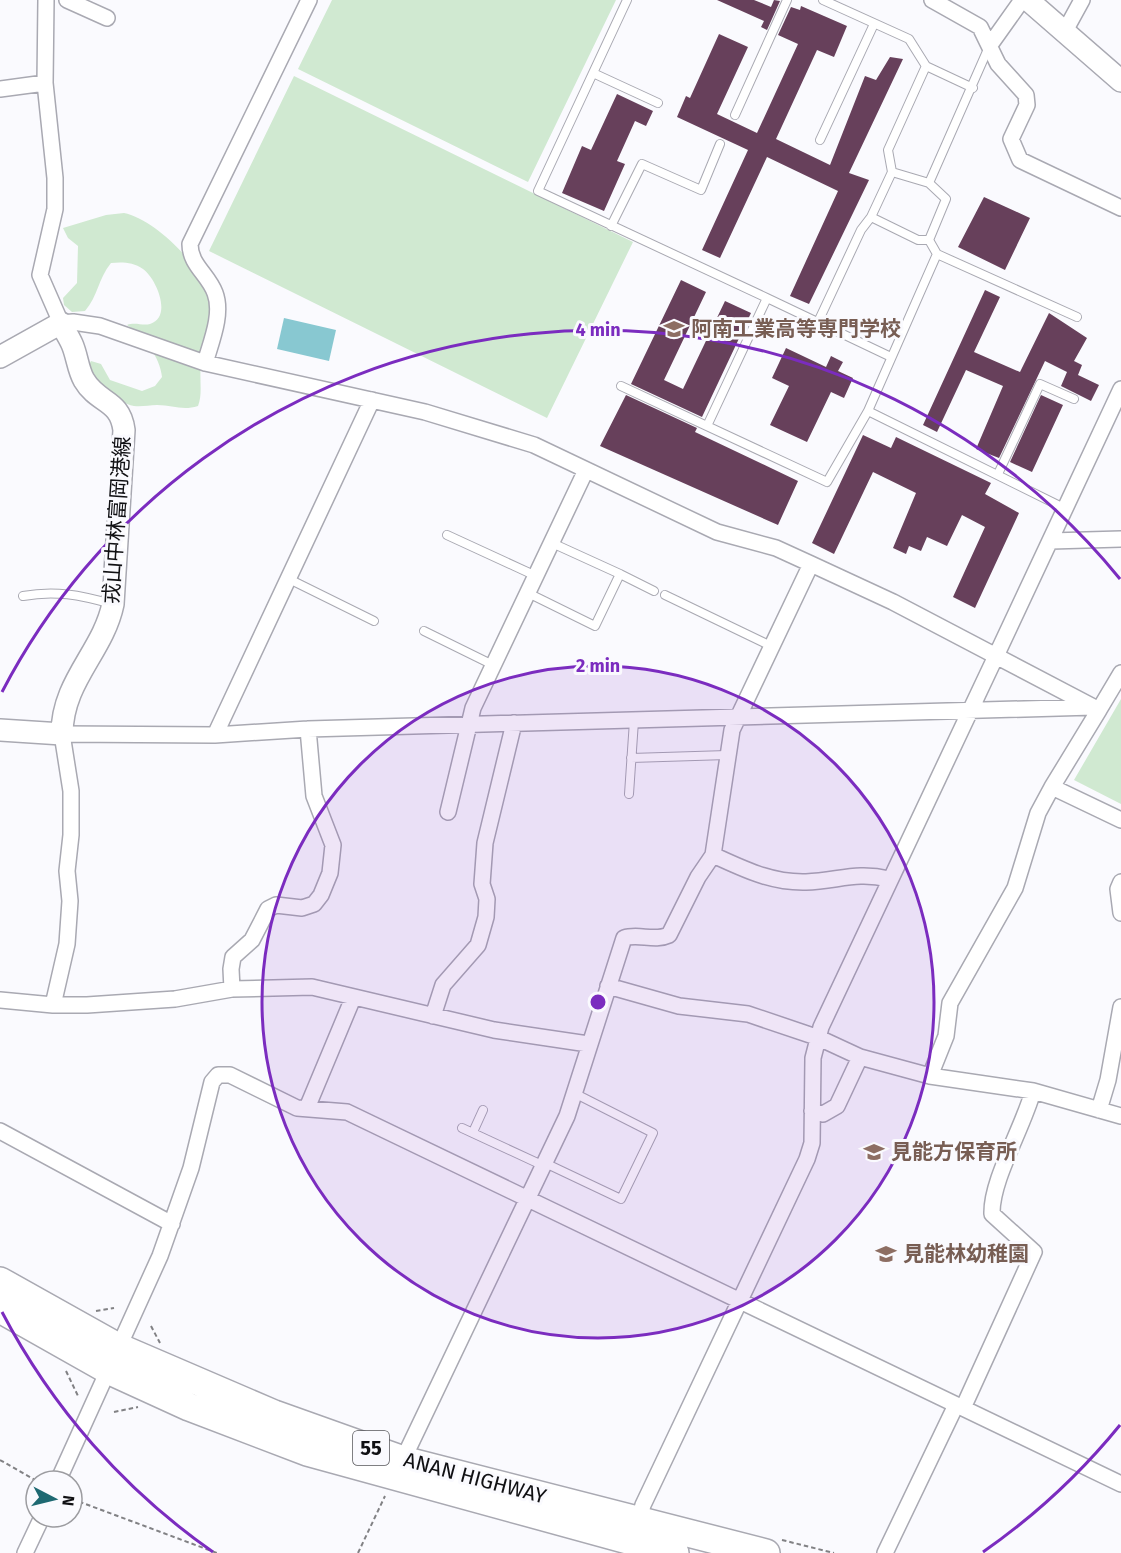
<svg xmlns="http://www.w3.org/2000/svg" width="1121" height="1553" font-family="'Fira Sans','Noto Sans JP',sans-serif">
<rect width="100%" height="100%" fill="#fafafe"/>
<path fill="#d0e9d1" d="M 332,0 L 616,0 L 528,182 L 298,69 Z
M 294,76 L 633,242 L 547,418 L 209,251 Z
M 124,213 C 155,219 206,269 211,302 C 214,320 203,346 201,365 C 199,378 203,394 198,406 C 182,411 173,405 157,405 C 149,405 142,407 134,406 C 116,403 97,382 87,368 L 91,361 L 101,364 L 110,380 L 142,391 L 155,386 L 162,377 C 160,357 144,336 127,325 C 135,322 143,326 150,324 C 173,317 156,278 143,269 C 133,262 122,262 111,263 C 98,279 98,296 85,311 L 72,312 L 64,305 L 63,298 L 77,283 L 78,246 L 68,238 L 63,228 L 106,215 Z
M 1121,699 L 1121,804 L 1074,780 Z"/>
<path fill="#88c8d1" d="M 284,318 L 336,330 L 329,361 L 277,349 Z"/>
<path fill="#67405b" d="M 717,0 L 754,0 L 771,7 L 774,0 L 780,1 L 767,30 L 761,27 L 764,21 Z
M 801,6 L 847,26 L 834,57 L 817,50 L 776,139 L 830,165 L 865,76 L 876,80 L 890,57 L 903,59 L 849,173 L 869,180 L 809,304 L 790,296 L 838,191 L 767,157 L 720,258 L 702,250 L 748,150 L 677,117 L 686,96 L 690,98 L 719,34 L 748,47 L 717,114 L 757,133 L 798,44 L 778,35 L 791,7 L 800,10 Z
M 617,94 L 653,111 L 646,126 L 635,121 L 617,161 L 625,164 L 604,211 L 562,193 L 582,146 L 591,150 Z
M 984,197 L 1030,218 L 1005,270 L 958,247 Z
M 681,280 L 706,292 L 664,380 L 683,389 L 725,301 L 751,313 L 702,417 L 631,384 Z
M 985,290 L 1000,297 L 974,352 L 1020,372 L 1049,313 L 1087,338 L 1074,361 L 1082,365 L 1078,375 L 1099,385 L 1091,401 L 1061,386 L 1067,372 L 1045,361 L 999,458 L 976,449 L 1003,386 L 966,370 L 937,432 L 923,425 Z
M 786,348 L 826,367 L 831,356 L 843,362 L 838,371 L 853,378 L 844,398 L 831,392 L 807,442 L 770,425 L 789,386 L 772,378 Z
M 626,395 L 697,428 L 695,432 L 798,481 L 778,525 L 600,446 Z
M 1041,395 L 1063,405 L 1032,472 L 1010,462 Z
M 863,435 L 891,448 L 896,437 L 991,483 L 985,494 L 1019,513 L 975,608 L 953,597 L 985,527 L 962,515 L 947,546 L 927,537 L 921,551 L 909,546 L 906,554 L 893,548 L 916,493 L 873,472 L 834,554 L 812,543 Z"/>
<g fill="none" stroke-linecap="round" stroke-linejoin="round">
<g stroke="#a9a9b2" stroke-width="10">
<path id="lane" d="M 627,0 L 538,191 L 767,298
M 823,0 L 909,39 L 926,66 L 973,88
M 593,73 L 658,103
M 735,115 L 787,0
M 820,140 L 874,24
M 892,172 L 888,150 L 926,66
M 929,183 L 892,172 L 871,217 L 918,240 L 929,240
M 611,226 L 642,164 L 701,190 L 720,144
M 937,254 L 929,240 L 946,199 L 929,183 L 988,49
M 818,322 L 861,230 L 871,217
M 621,386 L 827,482 L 868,411
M 707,426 L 767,298 L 891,357
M 998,474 L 1040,384 L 1074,399
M 1066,509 L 868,411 L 937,254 L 1077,317
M 447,535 L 536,576
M 552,543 L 620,574
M 289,579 L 374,621
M 528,593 L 595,626 L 620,574 L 654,591
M 665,595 L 771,646
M 23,596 C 55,590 80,595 112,604
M 424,631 L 493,665
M 631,758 L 727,755
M 629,794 L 634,721
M 462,1128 L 544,1166
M 473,1132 L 483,1110
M 545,1163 L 621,1199 L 653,1133 L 574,1093"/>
</g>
<g stroke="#a9a9b2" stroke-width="18">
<path id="street" d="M 46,0 L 45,83 L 55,178 L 55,209 L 40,275 L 61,323 L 73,322 L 100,326 L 205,363 L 425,412 L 534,445 L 717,532 L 776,548 L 811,564 L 893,602 L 996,656 L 1121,389
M 67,0 L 107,18
M 932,0 L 980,27 L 998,64 L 1026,95 L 1027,105 L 1011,139 L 1020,160 L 1121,208
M 1065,31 L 1082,0
M 990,45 L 1022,0
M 0,89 L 45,83
M 205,363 C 211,342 223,314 215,293 C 208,274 190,265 190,244 L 309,0
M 1051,541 L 1121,539
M 1099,710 L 1121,673
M 215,735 L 372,400
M 448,812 L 473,708 L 586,470
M 713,855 C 744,869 771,883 806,882 C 838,881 856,871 889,879
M 1121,882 L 1118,889 L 1121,913
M 608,986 L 679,1006 L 748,1014 L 819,1038 L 860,1057 L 930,1076 L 1033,1091 L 1121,1116
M 232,989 L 231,969 L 233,957 L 252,940 L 268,909 L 276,905 L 302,908 L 314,904 L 321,895 L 330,873 L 333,845 L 314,796 L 308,729
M 0,1000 L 53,1005 L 87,1005 L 175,999 L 232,989 L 312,987 L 494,1030 L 588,1044
M 53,1005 L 67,944 L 70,901 L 67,871 L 71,835 L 71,791 L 62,734 L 215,735 L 308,729 L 1093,707
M 433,1016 L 443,985 L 478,945 L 486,917 L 487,899 L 482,884 L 485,843 L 514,723
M 930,1076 L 946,1036 L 950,1003 L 1015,888 L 1038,813 L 1052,787
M 307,1108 L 353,998
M 1099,1110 L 1108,1080 L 1121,1007
M 812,1111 L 823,1114 L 837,1106 L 860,1057
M 0,1131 L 172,1224
M 963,1408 L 1034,1252 L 992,1214 C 991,1180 1023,1128 1033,1091
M 400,1466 L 567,1116 L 624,938 C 639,933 654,942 669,935 L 698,877 L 713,855 L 732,730 L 811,564
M 58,1481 L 160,1256 L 191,1168 L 212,1082 L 218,1075 L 230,1075 L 297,1108 L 347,1112 L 1121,1484
M 637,1527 L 643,1505 L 807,1159 L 812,1143 L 813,1058 L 821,1027 L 996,656 L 1099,710 L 1052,787 L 1121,820
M 25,1553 L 42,1517
M 885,1553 L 956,1405"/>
</g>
<g stroke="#a9a9b2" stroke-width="24">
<path id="secondary" d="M 1028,0 L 1121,81
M 0,357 L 61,323 C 64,330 69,337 72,344 C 77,355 78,370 84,380 C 98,404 120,399 124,430 L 113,604 C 103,652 62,681 62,734 L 0,730"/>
</g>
<g stroke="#a9a9b2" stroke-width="30">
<path id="highway" d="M 0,1281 L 118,1347 L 274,1414 L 403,1460 L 766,1553
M 0,1309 L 108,1370 L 189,1407 L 307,1452 L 675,1553"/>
</g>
<path stroke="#818184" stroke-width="2" stroke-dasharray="4.5 3" stroke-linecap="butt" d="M 96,1311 L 114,1308
M 151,1326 L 160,1343
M 66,1371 L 79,1398
M 114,1412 L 138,1407
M 0,1460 L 37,1481
M 72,1499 L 217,1553
M 782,1540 L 834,1553
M 358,1553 L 385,1496"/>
<use href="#lane" stroke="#fff" stroke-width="8"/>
<use href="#street" stroke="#fff" stroke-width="15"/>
<use href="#secondary" stroke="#fff" stroke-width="21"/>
<use href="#highway" stroke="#fff" stroke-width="27"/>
</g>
<circle cx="598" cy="1002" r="336" fill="#7b2cbf" fill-opacity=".12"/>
<g fill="none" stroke="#7b2cbf" stroke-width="3">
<circle cx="598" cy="1002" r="336"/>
<path d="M1120 1425A672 672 0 0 1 983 1552M213 1552A672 672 0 0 1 2 1312M2 692A672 672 0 0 1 1120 579"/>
</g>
<defs>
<g id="university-bare" transform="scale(1.62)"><path d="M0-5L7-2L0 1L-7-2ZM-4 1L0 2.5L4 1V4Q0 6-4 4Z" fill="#8d6e63" stroke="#fafafe" stroke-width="2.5" paint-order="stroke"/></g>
<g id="school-bare" transform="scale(1.62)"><path d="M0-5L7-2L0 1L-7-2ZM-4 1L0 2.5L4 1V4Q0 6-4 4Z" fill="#8d6e63" stroke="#fafafe" stroke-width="2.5" paint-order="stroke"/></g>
</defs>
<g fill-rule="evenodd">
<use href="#university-bare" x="674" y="329"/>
<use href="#school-bare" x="874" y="1152"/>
<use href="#school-bare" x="886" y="1254"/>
</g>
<g text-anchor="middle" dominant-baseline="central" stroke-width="6" stroke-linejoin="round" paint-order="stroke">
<rect fill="#fafafe" stroke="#56565a" stroke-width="1.5" x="353" y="1431" width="36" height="34" rx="4.5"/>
<g font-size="20" font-weight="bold" fill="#101013">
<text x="371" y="1448">55</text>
</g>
<g font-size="21" font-weight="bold" fill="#785e54" stroke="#fafafe" text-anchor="start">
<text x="691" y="329">阿南工業高等専門学校</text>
<text x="891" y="1152">見能方保育所</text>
<text x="903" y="1254">見能林幼稚園</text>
</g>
<g font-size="21" fill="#101013" stroke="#fafafe">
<text transform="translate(117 520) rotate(-86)">戎山中林富岡港線</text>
<text transform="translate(475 1478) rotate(15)">ANAN HIGHWAY</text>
</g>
</g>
<circle cx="598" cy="1002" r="9" fill="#7b2cbf" stroke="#fafafe" stroke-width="3"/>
<g font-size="18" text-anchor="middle" font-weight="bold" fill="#7b2cbf" stroke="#fafafe" stroke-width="6" stroke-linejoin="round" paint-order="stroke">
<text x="598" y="336">4 min</text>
<text x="598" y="672">2 min</text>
</g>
<g transform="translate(54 1499) rotate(97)"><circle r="28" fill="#fafafe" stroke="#9c9ca0" stroke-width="1.5"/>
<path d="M0-4.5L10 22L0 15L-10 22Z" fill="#1e6972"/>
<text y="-9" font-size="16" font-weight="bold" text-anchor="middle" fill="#101013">N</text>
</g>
</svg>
